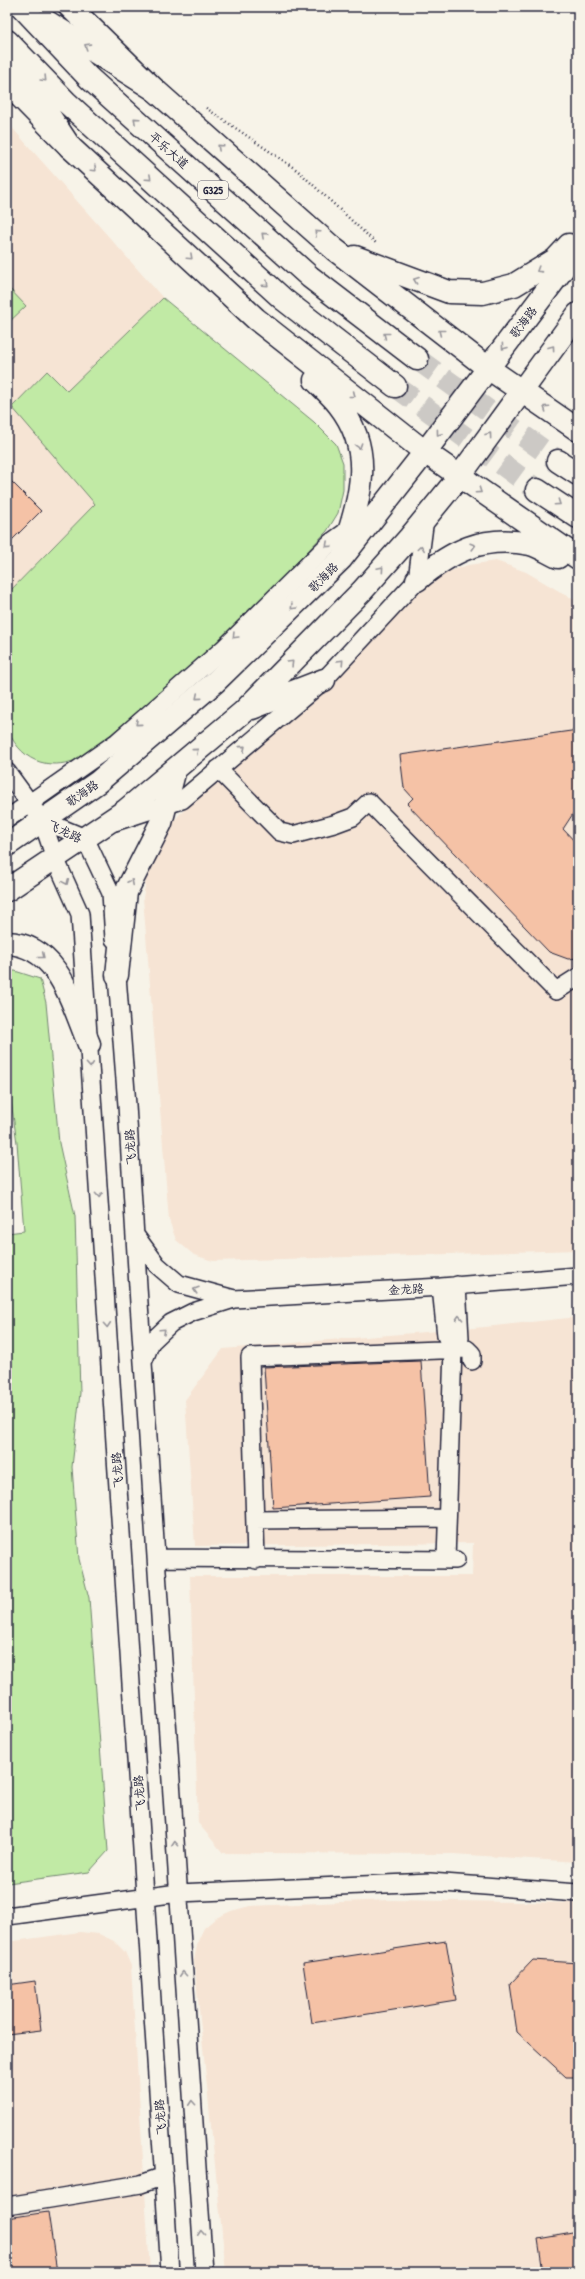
<svg xmlns="http://www.w3.org/2000/svg" width="585" height="2279" font-family="'Patrick Hand','LXGW WenKai TC',sans-serif">
<rect width="100%" height="100%" fill="#f7f3e8"/>
<filter id="ink" filterUnits="userSpaceOnUse"><feTurbulence type="fractalNoise" baseFrequency=".025" numOctaves="2"/><feDisplacementMap in="SourceGraphic" scale="8" xChannelSelector="R" yChannelSelector="G"/><feConvolveMatrix kernelMatrix="1 2 1 2 8 2 1 2 1" color-interpolation-filters="sRGB"/></filter>
<g filter="url(#ink)">
<path fill="#f6e4d4" d="M 7,122 L 163,298 L 67,392 L 96,504 L 7,594 Z
M 496,561 L 526,572 L 578,602 L 578,1250 L 213,1261 L 194,1255 L 176,1240 L 169,1220 L 143,898 L 149,862 L 161,835 L 181,813 L 332,677 L 436,576 L 468,565 Z
M 578,1317 L 578,1862 L 453,1854 L 223,1853 L 198,1823 L 190,1576 L 472,1576 L 473,1543 L 195,1546 L 185,1400 L 223,1349 L 485,1327 Z
M 389,1900 L 578,1903 L 578,2272 L 226,2272 L 194,1960 L 198,1941 L 204,1928 L 216,1918 L 231,1911 L 250,1906 Z
M 80,1932 L 99,1934 L 114,1941 L 125,1952 L 131,1966 L 150,2272 L 7,2272 L 7,1942 Z"/>
<path fill="#c1eaa5" stroke="#728670" d="M 7,286 L 26,306 L 7,324 Z
M 163,298 L 314,422 L 336,444 L 343,463 L 343,490 L 338,513 L 327,531 L 226,637 L 84,757 C 52,771 24,765 8,731 C 4,724 7,709 7,701 C 7,665 7,629 7,594 L 95,504 L 12,407 L 47,371 L 67,391 Z
M 7,971 L 15,971 L 40,979 L 46,1003 L 59,1143 L 75,1216 L 80,1393 L 72,1467 L 79,1559 L 89,1598 L 108,1851 L 89,1872 L 8,1883 L 7,1233 L 24,1231 L 17,1143 L 7,1073 Z"/>
<path fill="#f5c2a6" stroke="#22223b" d="M 7,477 L 41,511 L 7,545 Z
M 578,730 L 578,806 L 563,829 L 578,845 L 578,958 L 568,959 L 549,952 L 407,804 L 413,798 L 404,788 L 400,755 Z
M 421,1361 L 430,1497 L 273,1508 L 264,1367 Z
M 446,1941 L 456,2000 L 312,2023 L 303,1963 Z
M 533,1960 L 578,1963 L 578,2077 L 566,2077 L 517,2032 L 510,1984 Z
M 35,1981 L 41,2030 L 7,2034 L 7,1985 Z
M 48,2212 L 57,2272 L 7,2272 L 7,2218 Z
M 578,2232 L 578,2272 L 543,2272 L 538,2239 Z"/>
<g fill="none" stroke-linecap="round" stroke-linejoin="round">
<path stroke="#ccc9c5" stroke-width="22" stroke-dasharray="22 11" stroke-linecap="butt" d="M 417,359 L 558,461
M 395,386 L 537,490"/>
<g stroke="#22223b" stroke-width="20">
<path id="minor" d="M 218,769 L 280,832 L 293,835 L 334,824 L 353,817 L 369,802 L 556,991 L 578,977
M 7,772 L 42,820 L 55,858 L 80,914 L 170,2272
M 7,819 L 117,742 L 223,649 L 330,543 L 354,526
M 42,820 L 85,838 L 111,893 L 114,939
M 115,822 L 182,800 L 324,680 L 417,580 L 425,518
M 116,963 L 127,1105 L 139,1303 L 204,2272
M 135,1235 L 157,1265 L 179,1284 L 234,1299
M 441,1287 L 446,1336 L 453,1349
M 144,1360 L 151,1342 L 171,1323 L 193,1312 L 234,1299 L 441,1287 L 578,1276
M 255,1520 L 447,1518
M 156,1558 L 456,1560
M 256,1560 L 250,1357 L 467,1349 L 472,1354 L 472,1361
M 446,1560 L 453,1349 L 460,1338 L 457,1285
M 7,1916 L 178,1893 L 430,1882 L 578,1893
M 7,2206 L 141,2184 L 164,2176"/>
</g>
<g stroke="#22223b" stroke-width="25">
<path id="major" d="M 70,7 L 155,90 L 334,249 L 488,368 L 578,430
M 7,83 L 70,147 L 256,319 L 425,452 L 578,558
M 355,257 L 449,292 L 483,293 L 514,285 L 555,260 L 569,245
M 315,380 C 323,388 332,396 339,405 C 374,450 361,495 345,545
M 417,580 C 452,551 482,535 530,544 C 539,546 549,553 558,557
M 252,708 L 324,680
M 7,845 L 98,782 L 215,682 L 341,559 L 425,452 L 578,249
M 7,890 L 125,811 L 243,712 L 362,591 L 410,537 L 459,477 L 578,314
M 7,943 C 59,945 72,1004 89,1044
M 117,975 L 126,892 L 161,823 L 175,769"/>
</g>
<g stroke="#22223b" stroke-width="25">
<path id="highway" d="M 22,7 L 89,78 L 310,277 L 417,359
M 46,21 L 155,90
M 7,41 L 66,102 L 283,299 L 395,386
M 15,64 L 70,147
M 558,461 L 578,474
M 537,490 L 578,517"/>
</g>
<path stroke="#22223b" stroke-width="2.5" stroke-dasharray="1 3" stroke-linecap="butt" d="M 206,108 L 297,170 L 377,244"/>
<use href="#minor" stroke="#f7f3e8" stroke-width="17"/>
<use href="#major" stroke="#f7f3e8" stroke-width="22"/>
<use href="#highway" stroke="#f7f3e8" stroke-width="22"/>
</g>
<defs><path id="oneway-chevron" d="M-2-3.5L2.5 0L-2 3.5" fill="none" stroke-width="1.6" stroke-linecap="round" stroke-linejoin="round"/></defs>
<g stroke="#97959a">
<use href="#oneway-chevron" transform="translate(87 46) rotate(-148)"/>
<use href="#oneway-chevron" transform="translate(44 79) rotate(46)"/>
<use href="#oneway-chevron" transform="translate(136 120) rotate(-138)"/>
<use href="#oneway-chevron" transform="translate(220 147) rotate(-138)"/>
<use href="#oneway-chevron" transform="translate(94 169) rotate(43)"/>
<use href="#oneway-chevron" transform="translate(149 178) rotate(42)"/>
<use href="#oneway-chevron" transform="translate(317 233) rotate(-138)"/>
<use href="#oneway-chevron" transform="translate(264 235) rotate(-138)"/>
<use href="#oneway-chevron" transform="translate(190 257) rotate(43)"/>
<use href="#oneway-chevron" transform="translate(539 270) rotate(148)"/>
<use href="#oneway-chevron" transform="translate(416 280) rotate(-160)"/>
<use href="#oneway-chevron" transform="translate(266 284) rotate(42)"/>
<use href="#oneway-chevron" transform="translate(441 332) rotate(-142)"/>
<use href="#oneway-chevron" transform="translate(386 335) rotate(-142)"/>
<use href="#oneway-chevron" transform="translate(504 347) rotate(127)"/>
<use href="#oneway-chevron" transform="translate(552 348) rotate(-54)"/>
<use href="#oneway-chevron" transform="translate(353 395) rotate(38)"/>
<use href="#oneway-chevron" transform="translate(546 408) rotate(-146)"/>
<use href="#oneway-chevron" transform="translate(439 433) rotate(127)"/>
<use href="#oneway-chevron" transform="translate(489 435) rotate(-54)"/>
<use href="#oneway-chevron" transform="translate(359 446) rotate(72)"/>
<use href="#oneway-chevron" transform="translate(479 491) rotate(34)"/>
<use href="#oneway-chevron" transform="translate(558 503) rotate(34)"/>
<use href="#oneway-chevron" transform="translate(328 545) rotate(138)"/>
<use href="#oneway-chevron" transform="translate(473 546) rotate(-17)"/>
<use href="#oneway-chevron" transform="translate(421 548) rotate(-82)"/>
<use href="#oneway-chevron" transform="translate(381 569) rotate(-49)"/>
<use href="#oneway-chevron" transform="translate(293 607) rotate(135)"/>
<use href="#oneway-chevron" transform="translate(235 636) rotate(135)"/>
<use href="#oneway-chevron" transform="translate(341 662) rotate(-47)"/>
<use href="#oneway-chevron" transform="translate(291 663) rotate(-45)"/>
<use href="#oneway-chevron" transform="translate(198 697) rotate(140)"/>
<use href="#oneway-chevron" transform="translate(138 723) rotate(139)"/>
<use href="#oneway-chevron" transform="translate(243 748) rotate(-40)"/>
<use href="#oneway-chevron" transform="translate(196 751) rotate(-40)"/>
<use href="#oneway-chevron" transform="translate(66 882) rotate(66)"/>
<use href="#oneway-chevron" transform="translate(131 882) rotate(-63)"/>
<use href="#oneway-chevron" transform="translate(42 956) rotate(39)"/>
<use href="#oneway-chevron" transform="translate(90 1065) rotate(86)"/>
<use href="#oneway-chevron" transform="translate(99 1195) rotate(86)"/>
<use href="#oneway-chevron" transform="translate(196 1290) rotate(-162)"/>
<use href="#oneway-chevron" transform="translate(459 1318) rotate(-93)"/>
<use href="#oneway-chevron" transform="translate(107 1325) rotate(86)"/>
<use href="#oneway-chevron" transform="translate(163 1331) rotate(-43)"/>
<use href="#oneway-chevron" transform="translate(175 1844) rotate(-94)"/>
<use href="#oneway-chevron" transform="translate(183 1974) rotate(-94)"/>
<use href="#oneway-chevron" transform="translate(192 2103) rotate(-94)"/>
<use href="#oneway-chevron" transform="translate(201 2233) rotate(-94)"/>
</g>
</g>
<g text-anchor="middle" dominant-baseline="central" stroke-width="3" stroke-linejoin="round" paint-order="stroke">
<rect fill="#f7f3e8" stroke="#62616f" stroke-width="1" x="198" y="181" width="30" height="18" rx="3"/>
<g font-size="11" font-weight="bold" fill="#22223b">
<text x="213" y="190">G325</text>
</g>
<g font-size="12" fill="#22223b" stroke="#f7f3e8">
<text transform="translate(169 150) rotate(42)">平乐大道</text>
<text transform="translate(523 322) rotate(-53)">歌海路</text>
<text transform="translate(323 577) rotate(-45)">歌海路</text>
<text transform="translate(82 793) rotate(-35)">歌海路</text>
<text transform="translate(65 831) rotate(26)">飞龙路</text>
<text transform="translate(130 1147) rotate(-93)">飞龙路</text>
<text transform="translate(406 1289) rotate(-3)">金龙路</text>
<text transform="translate(117 1470) rotate(-94)">飞龙路</text>
<text transform="translate(139 1793) rotate(-94)">飞龙路</text>
<text transform="translate(160 2117) rotate(-94)">飞龙路</text>
</g>
</g>
<rect width="585" height="2279" fill="none" stroke="#f7f3e8" stroke-width="24"/>
<rect x="12" y="12" width="561" height="2255" fill="none" stroke="#22223b" stroke-width="1.5" filter="url(#ink)"/>
</svg>
